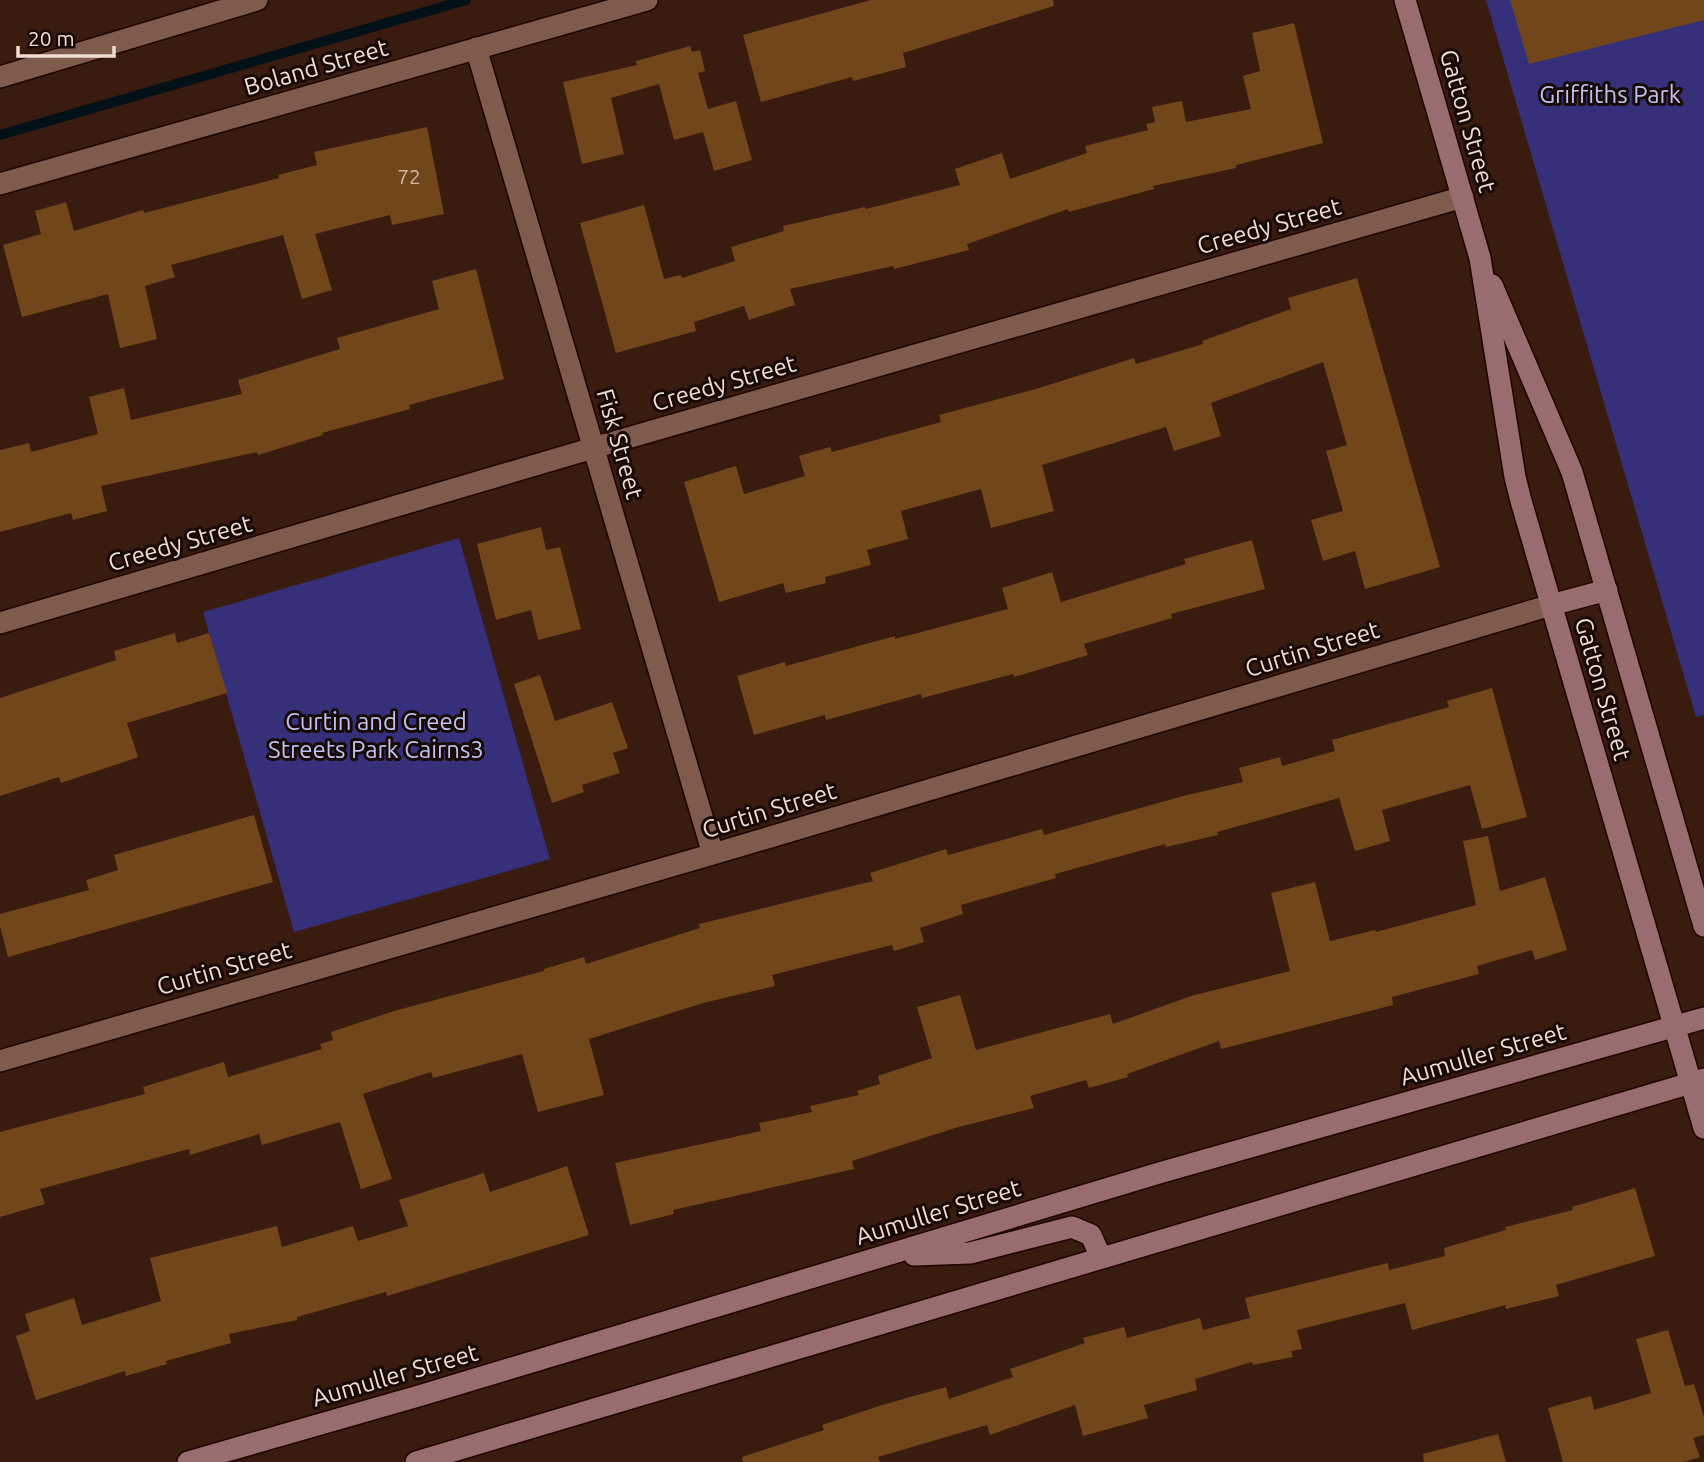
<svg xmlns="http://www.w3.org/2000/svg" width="1704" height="1462" font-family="Ubuntu,sans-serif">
<rect width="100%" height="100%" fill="#391b0f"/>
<path fill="#36307b" d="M 1486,0 L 1704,0 L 1704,715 L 1696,717 Z
M 459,538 L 550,859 L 294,932 L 203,612 Z"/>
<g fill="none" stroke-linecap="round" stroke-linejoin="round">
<path stroke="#021117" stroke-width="10" d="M 0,135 L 466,0"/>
</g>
<path fill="#71461a" d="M 871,0 L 1053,0 L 1054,6 L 903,53 L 906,67 L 853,81 L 852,77 L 761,102 L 743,35 Z
M 1510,0 L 1704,0 L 1704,20 L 1529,64 Z
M 1294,23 L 1323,143 L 1236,165 L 1236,168 L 1153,186 L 1154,189 L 1069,212 L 1068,209 L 967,244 L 969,250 L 894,269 L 893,266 L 790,289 L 795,305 L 749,320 L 744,306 L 694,322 L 696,331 L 616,353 L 580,223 L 644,205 L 664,279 L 681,275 L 682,278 L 735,261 L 731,247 L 784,231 L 783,226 L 865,207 L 866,209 L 960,185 L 955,169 L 1002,153 L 1010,179 L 1087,153 L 1085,146 L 1148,130 L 1146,124 L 1155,122 L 1152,107 L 1182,101 L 1186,122 L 1251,109 L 1243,76 L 1260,71 L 1252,33 Z
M 690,46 L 692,52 L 700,50 L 705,71 L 698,73 L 708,109 L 736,101 L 752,160 L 714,171 L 703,132 L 674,140 L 659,84 L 611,98 L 624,154 L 582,164 L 563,82 L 637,65 L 636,61 Z
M 427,127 L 444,214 L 392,225 L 390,215 L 315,234 L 332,290 L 302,299 L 283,235 L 171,265 L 175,277 L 145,286 L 157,339 L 120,348 L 108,294 L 22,317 L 3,245 L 41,234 L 35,211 L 66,202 L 74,231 L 143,210 L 144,213 L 279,178 L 278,175 L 317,165 L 314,152 Z
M 476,269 L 504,379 L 409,405 L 410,409 L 322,433 L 323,435 L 258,455 L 257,452 L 101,486 L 107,511 L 73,520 L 71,513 L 0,532 L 0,450 L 29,443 L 31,452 L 98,434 L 89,397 L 124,388 L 131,420 L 242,394 L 238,380 L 340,349 L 337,338 L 439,309 L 432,281 Z
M 1357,278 L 1440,567 L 1365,589 L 1355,551 L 1323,561 L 1311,520 L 1343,511 L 1326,451 L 1347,445 L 1323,362 L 1211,403 L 1221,436 L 1174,451 L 1166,427 L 1042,465 L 1054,511 L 991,528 L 981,489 L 901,511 L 908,539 L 867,550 L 871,565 L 825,577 L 826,583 L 786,593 L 783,583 L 719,602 L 684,482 L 736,466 L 744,494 L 805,476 L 799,456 L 830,447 L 832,452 L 941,422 L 939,415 L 1039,388 L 1134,358 L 1136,364 L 1203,344 L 1202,341 L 1291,309 L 1288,298 Z
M 541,527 L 546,550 L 560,547 L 581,629 L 538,640 L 531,610 L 496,620 L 477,544 Z
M 1252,540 L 1265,589 L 1171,614 L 1172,618 L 1084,644 L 1088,655 L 1014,677 L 1013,674 L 922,698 L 921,694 L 826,720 L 825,715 L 754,735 L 737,676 L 785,662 L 786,666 L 895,636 L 895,639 L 1008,609 L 1002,588 L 1052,572 L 1061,602 L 1186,564 L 1184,559 Z
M 175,633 L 177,643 L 209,633 L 227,693 L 127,723 L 138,757 L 130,760 L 61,783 L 59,777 L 0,796 L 0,698 L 116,660 L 114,651 Z
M 540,675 L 555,721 L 612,702 L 628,748 L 613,753 L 620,773 L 582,785 L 584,792 L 552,803 L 514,684 Z
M 1492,688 L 1527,817 L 1482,829 L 1470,785 L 1382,810 L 1390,841 L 1355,851 L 1339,798 L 1217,832 L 1218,835 L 1166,847 L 1165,844 L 1055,874 L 1056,878 L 961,905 L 963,914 L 920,928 L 924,942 L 894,951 L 892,945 L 772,975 L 775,986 L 703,1003 L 589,1039 L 604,1095 L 538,1112 L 522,1054 L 433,1078 L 431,1072 L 363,1094 L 392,1179 L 361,1189 L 340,1122 L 262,1145 L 259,1134 L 190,1155 L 189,1149 L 40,1189 L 45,1204 L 0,1217 L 0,1132 L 145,1094 L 143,1087 L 224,1062 L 228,1077 L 322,1049 L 320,1044 L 333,1040 L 331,1032 L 394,1011 L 544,971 L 544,969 L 584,957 L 586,964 L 700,928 L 699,924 L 873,881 L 870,873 L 946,849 L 948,855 L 1042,829 L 1044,835 L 1183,796 L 1243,782 L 1239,768 L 1280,757 L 1282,766 L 1335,751 L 1332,740 L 1449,707 L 1447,701 Z
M 254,815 L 273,882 L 8,957 L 0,926 L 0,914 L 89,890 L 86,880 L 118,870 L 114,855 Z
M 1488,836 L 1500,891 L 1545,877 L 1567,950 L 1535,960 L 1532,950 L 1477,966 L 1479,974 L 1392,997 L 1393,1005 L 1221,1049 L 1219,1041 L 1127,1074 L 1128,1077 L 1089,1088 L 1086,1080 L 1030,1096 L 1034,1108 L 955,1128 L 852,1161 L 854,1169 L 673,1210 L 674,1214 L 630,1225 L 615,1163 L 761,1131 L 759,1123 L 812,1112 L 810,1106 L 859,1095 L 857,1091 L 880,1084 L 878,1076 L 932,1058 L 917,1007 L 960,995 L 976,1050 L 1110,1014 L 1113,1024 L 1191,996 L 1290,971 L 1271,893 L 1315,882 L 1330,941 L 1375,930 L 1376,932 L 1476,905 L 1463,841 Z
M 567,1166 L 589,1235 L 387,1296 L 386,1292 L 297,1317 L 297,1320 L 229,1334 L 231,1343 L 166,1361 L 167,1364 L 126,1376 L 125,1371 L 36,1400 L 16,1336 L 30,1331 L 25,1314 L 74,1298 L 82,1325 L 161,1301 L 150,1258 L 277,1226 L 282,1247 L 353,1226 L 358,1241 L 408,1226 L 399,1200 L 484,1173 L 490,1192 Z
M 1635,1188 L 1655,1256 L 1556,1285 L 1559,1296 L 1506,1309 L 1505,1305 L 1412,1330 L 1405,1303 L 1297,1330 L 1302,1349 L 1291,1351 L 1293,1357 L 1253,1365 L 1252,1362 L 1195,1379 L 1197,1390 L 1144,1405 L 1148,1418 L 1083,1436 L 1075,1405 L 990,1435 L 987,1425 L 878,1457 L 880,1462 L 743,1462 L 742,1457 L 824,1430 L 822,1425 L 882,1405 L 946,1387 L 949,1399 L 1013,1377 L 1010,1369 L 1085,1343 L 1083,1338 L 1124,1327 L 1127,1338 L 1200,1318 L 1203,1330 L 1250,1318 L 1245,1298 L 1388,1263 L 1389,1270 L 1445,1256 L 1444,1248 L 1506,1230 L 1505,1227 L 1573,1210 L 1572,1207 Z
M 1668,1330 L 1685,1386 L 1694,1384 L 1704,1417 L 1704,1435 L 1693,1438 L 1700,1457 L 1684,1462 L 1563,1462 L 1548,1408 L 1591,1396 L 1594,1410 L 1651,1393 L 1636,1339 Z
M 1498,1434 L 1506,1462 L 1424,1462 L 1423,1454 Z"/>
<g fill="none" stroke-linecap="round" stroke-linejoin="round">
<g stroke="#1f0400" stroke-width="24">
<path id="street" d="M 476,48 L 713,854
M 0,77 L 257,0
M 0,184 L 647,0
M 0,623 L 593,448 L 1463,197
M 0,1061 L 713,854 L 1551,605"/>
</g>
<g stroke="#1f0400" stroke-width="24">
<path id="secondary" d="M 1405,0 L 1480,258 L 1515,477 L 1521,501 L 1704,1128
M 1492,285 L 1572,472 L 1704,926
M 1551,605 L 1607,590
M 914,1255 L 970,1253 L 1072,1227 L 1091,1235 L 1101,1258
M 188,1462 L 422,1395 L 1159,1173 L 1704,1018
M 416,1462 L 1704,1079"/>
</g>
<use href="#street" stroke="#7f5b4e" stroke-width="21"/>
<use href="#secondary" stroke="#996d6f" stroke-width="21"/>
</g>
<g text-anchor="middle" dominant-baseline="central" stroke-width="6" stroke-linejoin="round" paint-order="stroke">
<g font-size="21" fill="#d2b7a6">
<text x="409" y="176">72</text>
</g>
<g font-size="24" fill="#f2ddd5" stroke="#170a05">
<text transform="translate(316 67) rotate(-16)">Boland Street</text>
<text transform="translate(1468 121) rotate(74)">Gatton Street</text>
<text transform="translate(1269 226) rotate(-16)">Creedy Street</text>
<text transform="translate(724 383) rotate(-16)">Creedy Street</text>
<text transform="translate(620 444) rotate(74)">Fisk Street</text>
<text transform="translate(180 543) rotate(-16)">Creedy Street</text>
<text transform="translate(1312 649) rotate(-17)">Curtin Street</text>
<text transform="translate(1603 689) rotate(74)">Gatton Street</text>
<text transform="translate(769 810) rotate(-17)">Curtin Street</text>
<text transform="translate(224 968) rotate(-16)">Curtin Street</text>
<text transform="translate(1483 1054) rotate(-16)">Aumuller Street</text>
<text transform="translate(938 1212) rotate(-17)">Aumuller Street</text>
<text transform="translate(395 1375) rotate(-16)">Aumuller Street</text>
</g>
<g font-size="24" fill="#bfc2f2" stroke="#170a05">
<text x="1610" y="94">Griffiths Park</text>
<text x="376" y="721">Curtin and Creed<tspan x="376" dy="28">Streets Park Cairns3</tspan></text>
</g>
</g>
<path d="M18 46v10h96v-10" fill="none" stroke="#f2ddd5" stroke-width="3.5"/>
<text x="28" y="46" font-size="21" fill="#f2ddd5" stroke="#170a05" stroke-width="5" paint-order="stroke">20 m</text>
</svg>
